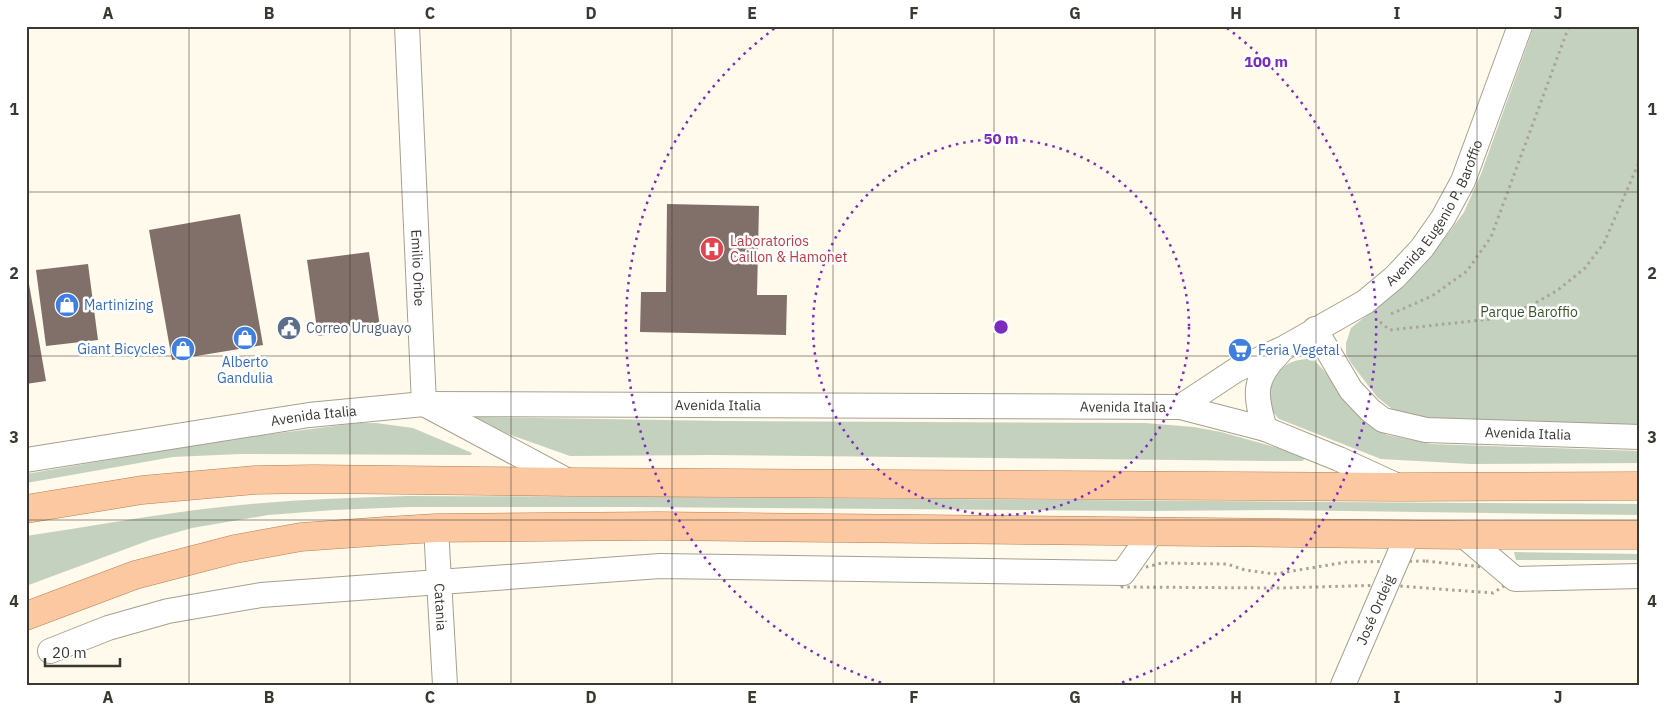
<svg xmlns="http://www.w3.org/2000/svg" width="1666" height="711" font-family="'IBM Plex Sans',sans-serif">
<rect width="100%" height="100%" fill="#fffaeb"/>
<path fill="#c5d1bf" d="M 1534,26 L 1640,26 L 1640,427 L 1510,423 L 1414,417 L 1397,413 L 1377,397 L 1351,363 L 1346,354 L 1346,343 L 1351,328 L 1405,285 L 1442,242 L 1464,212 L 1481,174 Z
M 1311,359 L 1314,360 L 1330,377 L 1356,413 L 1373,427 L 1387,435 L 1431,444 L 1640,451 L 1640,463 L 1471,464 L 1381,459 L 1279,419 L 1272,411 L 1267,389 C 1279,369 1286,359 1311,359 Z
M 475,417 L 724,421 L 1145,423 L 1194,427 L 1221,432 L 1292,452 L 1303,456 L 1305,459 L 1302,461 L 1277,461 L 711,455 L 570,456 L 474,422 L 473,418 Z
M 358,423 L 376,423 L 413,428 L 472,453 L 471,455 L 240,454 L 173,457 L 26,483 L 26,474 L 225,440 Z
M 408,496 C 819,497 1229,502 1640,504 L 1640,515 L 1276,510 L 1146,511 L 633,507 L 409,507 L 334,510 L 268,515 L 192,528 L 150,540 L 26,586 L 26,536 C 80,528 134,518 188,511 C 261,501 335,498 408,496 Z
M 1514,552 L 1640,554 L 1640,560 L 1516,560 Z"/>
<path fill="#817069" d="M 667,204 L 759,206 L 757,295 L 787,295 L 786,335 L 640,332 L 641,292 L 666,292 Z
M 240,214 L 263,345 L 172,360 L 149,230 Z
M 369,252 L 380,327 L 318,336 L 307,260 Z
M 88,264 L 98,340 L 46,346 L 36,270 Z
M 26,267 L 46,381 L 26,384 Z"/>
<g fill="none" stroke-linecap="round" stroke-linejoin="round">
<g stroke="#a6a090" stroke-width="26">
<g id="street">
<path id="s1" d="M 407,26 L 424,404 L 570,482"/>
<path id="s2" d="M 1315,329 L 1351,390 L 1370,410 L 1383,420 L 1426,430 L 1640,437"/>
<path id="s3" d="M 1180,407 L 1236,370 L 1284,348 L 1365,302 L 1395,277 L 1422,248 L 1443,218 L 1463,181 L 1520,26"/>
<path d="M 1265,429 C 1255,396 1252,379 1279,353"/>
<path id="s4" d="M 26,460 L 309,415 L 424,404 L 1180,407 L 1265,429 L 1339,459 L 1398,486"/>
<path id="s5" d="M 436,528 L 445,685"/>
<path d="M 1463,535 L 1515,579 L 1640,576"/>
<path d="M 50,651 L 108,628 L 168,611 L 261,595 L 660,566 L 1123,573 L 1152,532"/>
<path id="s6" d="M 1343,685 L 1408,534"/>
</g>
</g>
<g stroke="#b67e51" stroke-width="29">
<path id="primary" d="M 26,509 L 142,490 L 255,480 L 313,479 L 570,482 L 1399,487 L 1640,486
M 26,616 L 135,575 L 235,549 L 301,537 L 386,531 L 436,528 L 658,526 L 1463,535 L 1640,535"/>
</g>
<path stroke="#a8a499" stroke-width="3" stroke-dasharray="2.5 4" stroke-linecap="butt" d="M 1391,314 L 1432,296 L 1467,271 L 1491,237 L 1569,26
M 1380,322 L 1390,330 L 1491,319 L 1530,306 L 1558,290 L 1585,268 L 1604,243 L 1640,160
M 1426,561 L 1482,567 L 1515,579 L 1493,593 L 1386,585 L 1279,588 L 1122,587 L 1123,573 L 1162,563 L 1227,564 L 1245,570 L 1274,574 L 1347,562 Z"/>
<use href="#street" stroke="#fff" stroke-width="24"/>
<use href="#primary" stroke="#fbc8a1" stroke-width="28"/>
</g>
<path fill="none" stroke="#3b3831" stroke-width="1" stroke-opacity="0.55" d="M 189,26 L 189,685M 350,26 L 350,685M 511,26 L 511,685M 672,26 L 672,685M 833,26 L 833,685M 994,26 L 994,685M 1155,26 L 1155,685M 1316,26 L 1316,685M 1477,26 L 1477,685M 26,192 L 1640,192M 26,356 L 1640,356M 26,520 L 1640,520"/>
<g fill="none" stroke="#7b2cbf" stroke-width="2.5" stroke-dasharray="2.5 5">
<circle cx="1001" cy="327" r="188"/>
<path d="M888 685A375 375 0 0 1 775 28M1227 28A375 375 0 0 1 1114 685"/>
</g>
<defs>
<g id="hospital-disc" transform="scale(1.25)"><circle r="9.5" fill="#e0444e" stroke="#fff"/><path d="M-5-5h3v3.5h4V-5h3V5h-3V1.5h-4V5h-3Z" fill="#fff"/></g>
<g id="shop-disc" transform="scale(1.25)"><circle r="9.5" fill="#3f7fe0" stroke="#fff"/><path d="M-5-2.5h2.3a2.7 3.5 0 0 1 5.4 0H5L5.5 6h-11ZM-1.5-2.5h3a1.5 2.3 0 0 0-3 0Z" fill="#fff"/></g>
<g id="civic-disc" transform="scale(1.25)"><circle r="9.5" fill="#5c6f8a" stroke="#fff"/><path d="M-.6-6.5H3V-4.5H.6V-3L4-1V1h2V6H-6V1h2V-1L-.6-3ZM-1.2 2.5V6h2.4V2.5Z" fill="#fff"/></g>
<g id="supermarket-disc" transform="scale(1.25)"><circle r="9.5" fill="#3f7fe0" stroke="#fff"/><path d="M-6-5.5h2.5l.6 2H6L4.5 2H-2.5L-4.4-4H-6ZM-1.5 3.2a1.3 1.3 0 1 0 .1 0ZM3 3.2a1.3 1.3 0 1 0 .1 0Z" fill="#fff"/></g>
</defs>
<g fill-rule="evenodd">
<use href="#hospital-disc" x="712" y="249"/>
<use href="#shop-disc" x="67" y="305"/>
<use href="#civic-disc" x="289" y="328"/>
<use href="#shop-disc" x="245" y="338"/>
<use href="#shop-disc" x="183" y="349"/>
<use href="#supermarket-disc" x="1240" y="350"/>
</g>
<g text-anchor="middle" dominant-baseline="central" stroke-width="5" stroke-linejoin="round" paint-order="stroke">
<g font-size="14" fill="#3b3831" stroke="#fff">
<text stroke="none"><textPath href="#s3" startOffset="328">Avenida Eugenio P. Baroffio</textPath></text>
<text stroke="none"><textPath href="#s1" startOffset="242">Emilio Oribe</textPath></text>
<text stroke="none"><textPath href="#s4" startOffset="696">Avenida Italia</textPath></text>
<text stroke="none"><textPath href="#s4" startOffset="1101">Avenida Italia</textPath></text>
<text stroke="none"><textPath href="#s4" startOffset="291">Avenida Italia</textPath></text>
<text stroke="none"><textPath href="#s2" startOffset="261">Avenida Italia</textPath></text>
<text stroke="none"><textPath href="#s5" startOffset="79">Catania</textPath></text>
<text stroke="none"><textPath href="#s6" startOffset="82">José Ordeig</textPath></text>
</g>
<g font-size="14" fill="#be3a42" stroke="#fff" text-anchor="start">
<text x="730" y="241">Laboratorios<tspan x="730" dy="16">Caillon &amp; Hamonet</tspan></text>
</g>
<g font-size="14" fill="#366cbe" stroke="#fff" text-anchor="start">
<text x="84" y="305">Martinizing</text>
<text x="166" y="349" text-anchor="end">Giant Bicycles</text>
<text x="1258" y="350">Feria Vegetal</text>
<text x="245" y="362" text-anchor="middle">Alberto<tspan x="245" dy="16">Gandulia</tspan></text>
</g>
<g font-size="14" fill="#39562b" stroke="#fff">
<text x="1529" y="312">Parque Baroffio</text>
</g>
<g font-size="14" fill="#4e5e75" stroke="#fff" text-anchor="start">
<text x="306" y="328">Correo Uruguayo</text>
</g>
</g>
<circle cx="1001" cy="327" r="8" fill="#7b2cbf" stroke="#fff" stroke-width="2.5"/>
<g font-size="15" text-anchor="middle" font-weight="bold" fill="#7b2cbf" stroke="#fff" stroke-width="5" stroke-linejoin="round" paint-order="stroke">
<text x="1266" y="67">100 m</text>
<text x="1001" y="144">50 m</text>
</g>
<rect width="1666" height="711" fill="none" stroke="#ffffff" stroke-width="55"/>
<path d="M45 658v8h75v-8" fill="none" stroke="#3b3831" stroke-width="2.5"/>
<text x="52" y="658" font-size="15" fill="#3b3831" stroke="#ffffff" stroke-width="4" paint-order="stroke">20 m</text>
<rect x="28" y="28" width="1610" height="656" fill="none" stroke="#3b3831" stroke-width="2"/>
<g font-size="16" text-anchor="middle" font-weight="bold" fill="#3b3831">
<text x="108" y="19">A</text>
<text x="269" y="19">B</text>
<text x="430" y="19">C</text>
<text x="591" y="19">D</text>
<text x="752" y="19">E</text>
<text x="914" y="19">F</text>
<text x="1075" y="19">G</text>
<text x="1236" y="19">H</text>
<text x="1397" y="19">I</text>
<text x="1558" y="19">J</text>
<text x="14" y="115">1</text>
<text x="1652" y="115">1</text>
<text x="14" y="279">2</text>
<text x="1652" y="279">2</text>
<text x="14" y="443">3</text>
<text x="1652" y="443">3</text>
<text x="14" y="607">4</text>
<text x="1652" y="607">4</text>
<text x="108" y="703">A</text>
<text x="269" y="703">B</text>
<text x="430" y="703">C</text>
<text x="591" y="703">D</text>
<text x="752" y="703">E</text>
<text x="914" y="703">F</text>
<text x="1075" y="703">G</text>
<text x="1236" y="703">H</text>
<text x="1397" y="703">I</text>
<text x="1558" y="703">J</text>
</g>
</svg>
